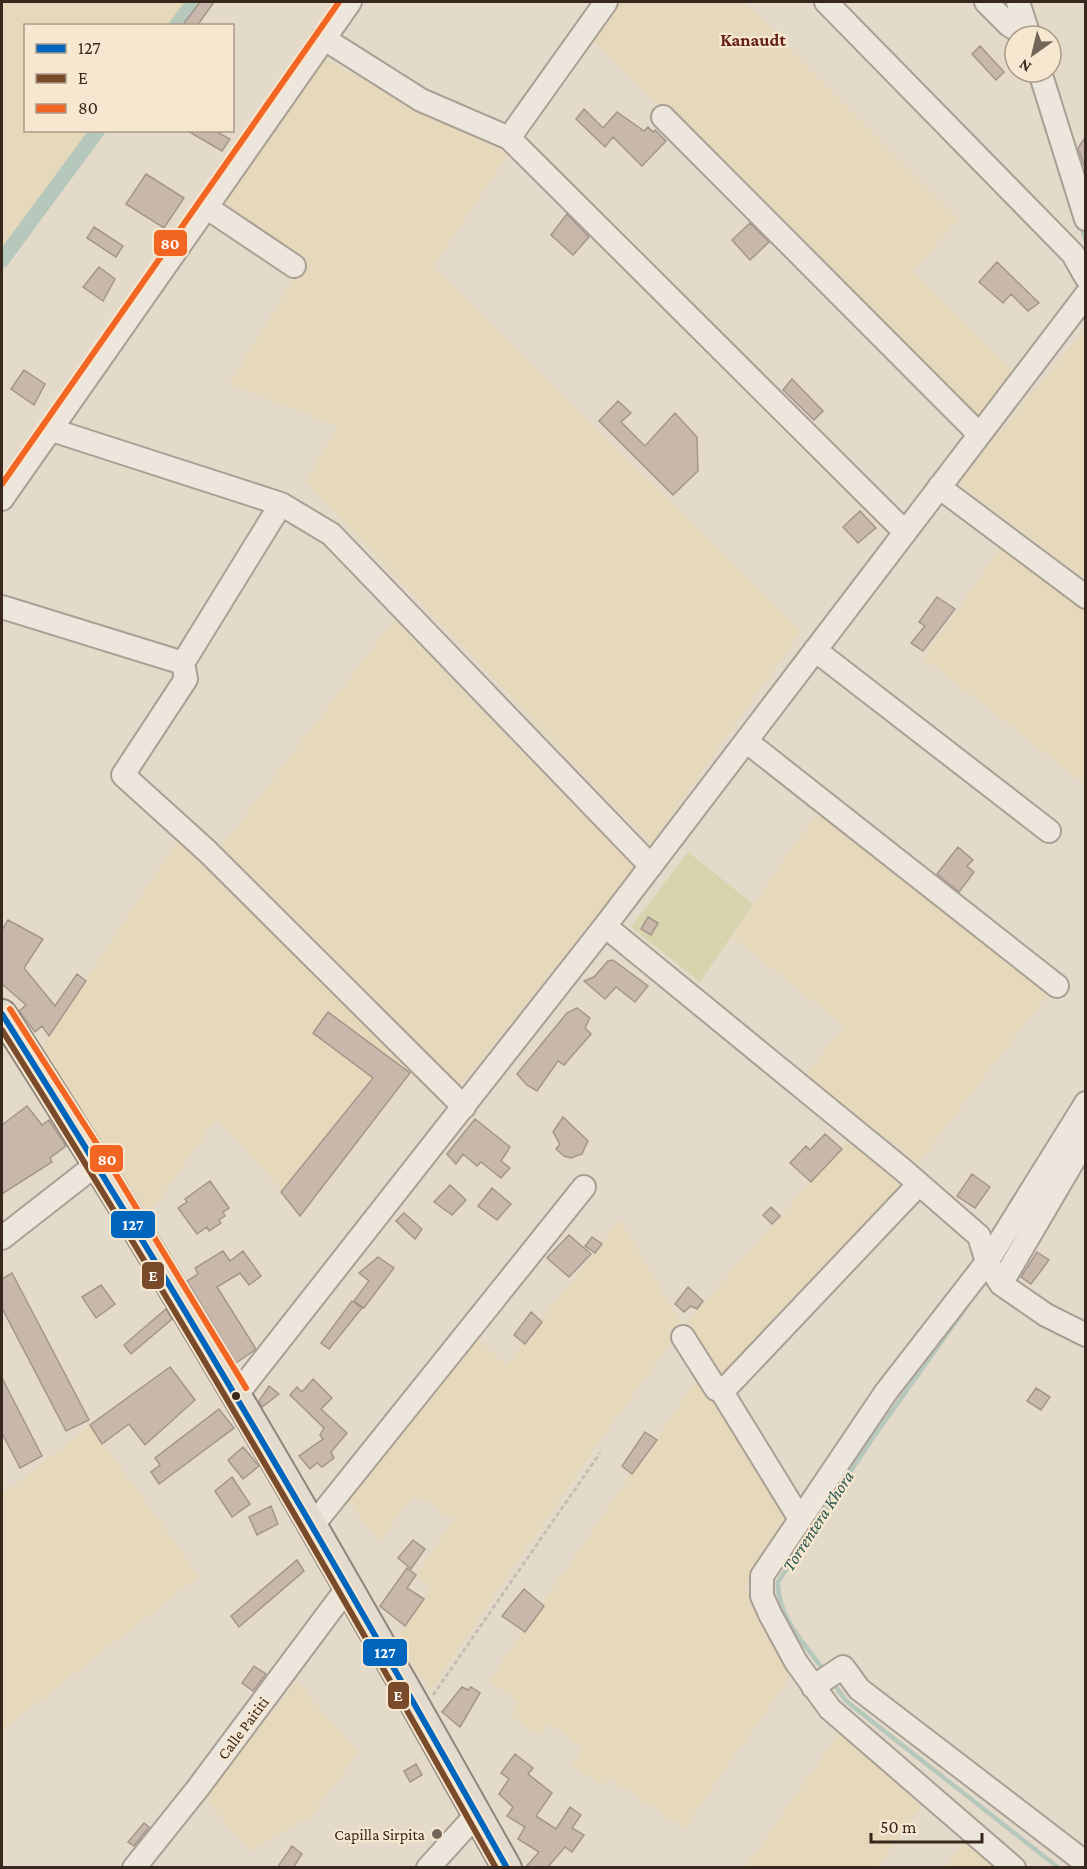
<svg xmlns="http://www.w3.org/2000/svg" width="1087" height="1869" font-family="'Crimson Pro',serif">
<rect width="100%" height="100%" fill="#e4daca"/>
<path fill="#e5d8bb" d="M 2,2 L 185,2 L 168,25 L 26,26 L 26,130 L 92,131 L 2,255 Z
M 619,2 L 743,2 L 959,219 L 912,271 L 1012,370 L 979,420 L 593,40 Z
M 324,59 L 508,154 L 433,267 L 801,631 L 651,844 L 306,482 L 338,426 L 229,384 L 304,262 L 218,206 Z
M 1085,329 L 1085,579 L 958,483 Z
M 1003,544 L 1085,606 L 1085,784 L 924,658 Z
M 394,620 L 635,868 L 460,1086 L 220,849 Z
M 821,810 L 1050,991 L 918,1163 L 805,1075 L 845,1026 L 732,937 L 787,854 Z
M 178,840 L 410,1072 L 303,1214 L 217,1118 L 149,1214 L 38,1053 Z
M 849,1139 L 902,1184 L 718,1384 L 682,1327 L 594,1449 L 430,1691 L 396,1639 L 432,1587 L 416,1575 L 454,1520 L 415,1494 L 379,1541 L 343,1495 L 473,1334 L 506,1365 L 620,1220 L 683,1326 Z
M 701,1374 L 794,1516 L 745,1585 L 790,1677 L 684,1828 L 609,1778 L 603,1786 L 572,1765 L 582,1748 L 549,1723 L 540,1735 L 511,1716 L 518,1703 L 489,1680 Z
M 90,1425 L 199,1576 L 2,1730 L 2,1495 Z
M 296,1682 L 359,1752 L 310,1817 L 250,1851 L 204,1798 Z
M 843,1727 L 926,1799 L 878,1867 L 745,1868 Z
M 967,1838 L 1000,1868 L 945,1868 Z"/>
<path fill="#d7d3ac" d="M 688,852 L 753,904 L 700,982 L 631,927 Z"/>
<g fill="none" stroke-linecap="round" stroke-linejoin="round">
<path stroke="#b6c8bb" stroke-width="4.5" d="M 1002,2 L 1011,11
M 1080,224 L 1086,241
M 825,1672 C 806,1645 777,1617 778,1582 L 872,1439 L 967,1306
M 832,1681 L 846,1701 L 1059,1868"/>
<path stroke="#b6c8bb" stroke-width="15" d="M 176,26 L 194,2
M 2,260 L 98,130"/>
</g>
<path fill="#c8b8ab" stroke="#a4958a" stroke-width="1.5" d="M 200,2 L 214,2 L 197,26 L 182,26 Z
M 980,46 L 1004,72 L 996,80 L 972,54 Z
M 584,109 L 603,128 L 617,112 L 644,131 L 648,127 L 653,132 L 655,130 L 666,141 L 642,166 L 613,137 L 605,147 L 576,119 Z
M 186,130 L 213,130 L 230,139 L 222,151 Z
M 1086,136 L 1086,171 L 1078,148 Z
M 146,174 L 184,198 L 164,228 L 126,204 Z
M 567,214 L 589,237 L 573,255 L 551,235 Z
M 750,223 L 769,242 L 750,260 L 732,240 Z
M 94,227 L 123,246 L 116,257 L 87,238 Z
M 997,262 L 1039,303 L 1028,311 L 1011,294 L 1003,303 L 979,282 Z
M 99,267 L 115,279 L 103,301 L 83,287 Z
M 24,370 L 45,384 L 34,405 L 11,389 Z
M 792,379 L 823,411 L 814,420 L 783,390 Z
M 618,401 L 631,413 L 621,422 L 645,446 L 675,413 L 697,437 L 698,471 L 673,495 L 599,421 Z
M 860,511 L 876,528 L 858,543 L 843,527 Z
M 937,597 L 955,609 L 923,651 L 911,643 L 925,626 L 919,622 Z
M 958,847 L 973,860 L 967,866 L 974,872 L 959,892 L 937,874 Z
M 648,917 L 658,923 L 651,935 L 641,929 Z
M 8,920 L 43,939 L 24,968 L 55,1006 L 77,974 L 86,981 L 49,1036 L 42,1026 L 35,1032 L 19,1011 L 26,1005 L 2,984 L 2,930 Z
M 613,960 L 648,986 L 635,1002 L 616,987 L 605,999 L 584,981 L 594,977 L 608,961 Z
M 577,1008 L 590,1018 L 585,1028 L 591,1034 L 564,1065 L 558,1061 L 537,1091 L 527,1085 L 517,1074 L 567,1013 Z
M 328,1012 L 410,1073 L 300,1216 L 281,1192 L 373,1078 L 313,1033 Z
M 27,1106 L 42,1125 L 49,1120 L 66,1146 L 50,1158 L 52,1162 L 2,1194 L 2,1125 Z
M 563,1117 L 588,1141 L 582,1154 L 571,1158 L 564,1156 L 556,1149 L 560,1144 L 553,1132 Z
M 475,1119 L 510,1147 L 501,1161 L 510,1168 L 501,1178 L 481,1162 L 477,1166 L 463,1154 L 456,1164 L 447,1154 Z
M 825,1134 L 842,1149 L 811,1182 L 790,1163 L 806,1146 L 810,1150 Z
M 972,1174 L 990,1187 L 975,1208 L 957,1196 Z
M 210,1181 L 229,1208 L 223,1212 L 225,1216 L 219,1220 L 221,1223 L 209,1231 L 207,1227 L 197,1234 L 178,1208 L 187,1202 L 185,1199 Z
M 450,1185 L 466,1200 L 452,1215 L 434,1202 Z
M 492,1188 L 511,1204 L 497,1220 L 478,1206 Z
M 771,1207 L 780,1216 L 772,1224 L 763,1215 Z
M 404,1213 L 422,1229 L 415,1239 L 396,1221 Z
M 569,1235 L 591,1254 L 569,1277 L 547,1258 Z
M 592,1237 L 602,1244 L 595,1253 L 585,1246 Z
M 223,1251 L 230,1261 L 243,1251 L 261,1276 L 249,1285 L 240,1273 L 217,1287 L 256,1349 L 236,1363 L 187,1281 L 198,1274 L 195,1268 Z
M 1037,1252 L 1049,1260 L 1031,1284 L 1021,1277 Z
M 378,1257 L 394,1268 L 364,1308 L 354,1301 L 369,1281 L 359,1273 Z
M 12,1273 L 89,1420 L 66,1431 L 2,1308 L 2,1279 Z
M 101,1285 L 115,1304 L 96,1318 L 82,1297 Z
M 688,1287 L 703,1301 L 697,1309 L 691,1306 L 684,1312 L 675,1304 Z
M 352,1301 L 362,1308 L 329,1349 L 321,1343 Z
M 166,1309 L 172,1319 L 131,1354 L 124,1345 Z
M 531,1312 L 542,1322 L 525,1344 L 514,1335 Z
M 170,1367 L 195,1400 L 145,1445 L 129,1424 L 102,1444 L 90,1425 Z
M 2,1378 L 42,1456 L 20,1468 L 2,1433 Z
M 313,1379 L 332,1398 L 321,1409 L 347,1433 L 331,1452 L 334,1458 L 322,1467 L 317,1463 L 310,1469 L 299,1456 L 323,1439 L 320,1435 L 324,1428 L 290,1395 L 297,1387 L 302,1392 Z
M 269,1386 L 279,1394 L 262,1407 L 259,1401 Z
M 1036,1388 L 1050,1397 L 1041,1410 L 1027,1401 Z
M 219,1409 L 234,1428 L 159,1484 L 151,1472 L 160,1465 L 155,1458 Z
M 645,1432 L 657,1440 L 632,1474 L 622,1466 Z
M 243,1447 L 259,1466 L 243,1479 L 228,1460 Z
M 232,1477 L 250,1504 L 232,1517 L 215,1491 Z
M 271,1506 L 278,1524 L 257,1535 L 249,1517 Z
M 413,1540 L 425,1549 L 411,1569 L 398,1558 Z
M 297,1560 L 304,1571 L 239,1627 L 231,1616 Z
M 407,1568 L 416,1575 L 407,1588 L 424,1599 L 405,1626 L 380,1606 Z
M 524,1589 L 544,1606 L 525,1632 L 502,1616 Z
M 254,1666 L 266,1674 L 253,1691 L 242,1683 Z
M 462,1687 L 468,1690 L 471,1687 L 480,1693 L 460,1727 L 442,1712 Z
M 515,1754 L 533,1768 L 528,1774 L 552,1793 L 536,1816 L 556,1829 L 570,1807 L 581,1815 L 572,1828 L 584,1835 L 572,1852 L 565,1847 L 547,1868 L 525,1868 L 539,1852 L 518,1839 L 525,1827 L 507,1816 L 513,1807 L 499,1794 L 509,1779 L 501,1773 Z
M 416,1764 L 422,1775 L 410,1782 L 404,1771 Z
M 144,1823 L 149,1827 L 134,1846 L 128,1842 Z
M 292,1846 L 302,1854 L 293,1868 L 277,1868 Z"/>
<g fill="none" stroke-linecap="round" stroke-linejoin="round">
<g stroke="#a99f94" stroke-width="26">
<path id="minor" d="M 826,2 L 1073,254 L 1086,277
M 986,2 L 1009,25 L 1027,36
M 1018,2 L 1029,36
M 323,38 L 421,100 L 509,138 L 905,532
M 1040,72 L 1086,219
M 663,117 L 979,434
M 509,138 L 606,2
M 206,207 L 294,266
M 52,430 L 281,504 L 331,534 L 651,866
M 939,487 L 1086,597
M 2,499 L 350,2
M 281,504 L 183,663 L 186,679 L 123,775 L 207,851 L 464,1107
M 2,607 L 183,663
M 815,650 L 1049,831
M 746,741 L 1057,986
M 605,926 L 902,1169 L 979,1236 L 987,1262 L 1001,1284 L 1046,1315 L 1086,1335
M 2,1238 L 98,1163
M 1001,1284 L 1086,1139
M 683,1337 L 716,1389 L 722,1392
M 238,1393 L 605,926 L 1086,295
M 800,1519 L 722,1392 L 919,1184
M 313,1525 L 584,1187
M 813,1687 L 843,1667 L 859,1689 L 1086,1863
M 134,1868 L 198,1788 L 348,1587
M 428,1868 L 477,1814
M 1014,1868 L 830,1709 L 796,1662 L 770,1614 L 762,1596 L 762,1576 L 886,1392 L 987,1262 L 1086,1103"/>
</g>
<g stroke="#8f857b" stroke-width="32">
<path id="major" d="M 2,1014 C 181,1292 345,1579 507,1868"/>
</g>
<path stroke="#c5bdb4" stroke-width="3" stroke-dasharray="4.5 3" stroke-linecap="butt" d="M 433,1695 L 600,1453"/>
<use href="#minor" stroke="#ece6dd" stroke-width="22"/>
<use href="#major" stroke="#e4dbcf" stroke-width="28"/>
<g stroke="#f6e7d0" stroke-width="10">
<path id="bus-1" d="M 2,1014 C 179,1293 345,1579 507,1868"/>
</g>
<g stroke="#f6e7d0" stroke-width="10">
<path id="bus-2" d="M 2,1030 C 175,1304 337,1585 496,1868"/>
</g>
<g stroke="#f6e7d0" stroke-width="10">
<path id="bus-3" d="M 2,484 L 339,2
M 10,1009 L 106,1158 L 246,1388"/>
</g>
<use href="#bus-1" stroke="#0065bd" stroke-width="6"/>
<use href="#bus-2" stroke="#7a4b2a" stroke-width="6"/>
<use href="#bus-3" stroke="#f26522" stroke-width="6"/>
</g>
<circle fill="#38271d" stroke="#f6e7d0" stroke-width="2" cx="236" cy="1396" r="5"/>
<circle fill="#74665a" stroke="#f6e7d0" stroke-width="2" cx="437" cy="1834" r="6"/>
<g text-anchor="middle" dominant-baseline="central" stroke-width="4.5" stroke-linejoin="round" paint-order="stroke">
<g font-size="16" fill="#38271d" stroke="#f6e7d0">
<text transform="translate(243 1728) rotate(-53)">Calle Paititi</text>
</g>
<g font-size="16" fill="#38271d" stroke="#f6e7d0" text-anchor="end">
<text x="425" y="1834">Capilla Sirpita</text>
</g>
<g font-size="18" font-weight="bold" fill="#66221a" stroke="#f6e7d0">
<text x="753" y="40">Kanaudt</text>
</g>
<g font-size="18" font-style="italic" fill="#2b5951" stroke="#f6e7d0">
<text transform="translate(818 1521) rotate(-57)">Torrentera Khora</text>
</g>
</g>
<g stroke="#f6e7d0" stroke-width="2">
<rect x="153" y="229" width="35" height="28" rx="6" fill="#f26522"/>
<rect x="89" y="1144" width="35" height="29" rx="6" fill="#f26522"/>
<rect x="110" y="1210" width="46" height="29" rx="6" fill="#0065bd"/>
<rect x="141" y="1261" width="24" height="29" rx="6" fill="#7a4b2a"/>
<rect x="362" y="1638" width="46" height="29" rx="6" fill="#0065bd"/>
<rect x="387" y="1681" width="23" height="29" rx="6" fill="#7a4b2a"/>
</g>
<g font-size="16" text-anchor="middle" font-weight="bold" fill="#fff">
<text x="170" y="249">80</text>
<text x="107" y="1165">80</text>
<text x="133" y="1230">127</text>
<text x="153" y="1281">E</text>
<text x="385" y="1658">127</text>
<text x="398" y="1701">E</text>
</g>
<rect width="1087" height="1869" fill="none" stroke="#38271d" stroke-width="6"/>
<rect x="24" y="24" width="210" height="108" fill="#f6e7d0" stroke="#aa9a88" stroke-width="1.5"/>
<rect x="36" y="44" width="30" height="9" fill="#0065bd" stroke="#aa9a88" stroke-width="1.5"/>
<text x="78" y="54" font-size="18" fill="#38271d">127</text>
<rect x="36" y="74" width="30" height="9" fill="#7a4b2a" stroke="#aa9a88" stroke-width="1.5"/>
<text x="78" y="84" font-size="18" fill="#38271d">E</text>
<rect x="36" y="104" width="30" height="9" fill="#f26522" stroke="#aa9a88" stroke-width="1.5"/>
<text x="78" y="114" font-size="18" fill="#38271d">80</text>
<g transform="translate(1033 54) rotate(214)"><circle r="28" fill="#f6e7d0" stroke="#aa9a88" stroke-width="1.5"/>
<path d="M0-4.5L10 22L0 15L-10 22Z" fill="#74665a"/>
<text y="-9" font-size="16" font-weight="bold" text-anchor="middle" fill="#38271d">N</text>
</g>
<path d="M871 1833v9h111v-9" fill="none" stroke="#38271d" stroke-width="3"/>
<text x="880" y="1833" font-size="18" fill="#38271d" stroke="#f6e7d0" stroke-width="4.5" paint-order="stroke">50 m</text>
</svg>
